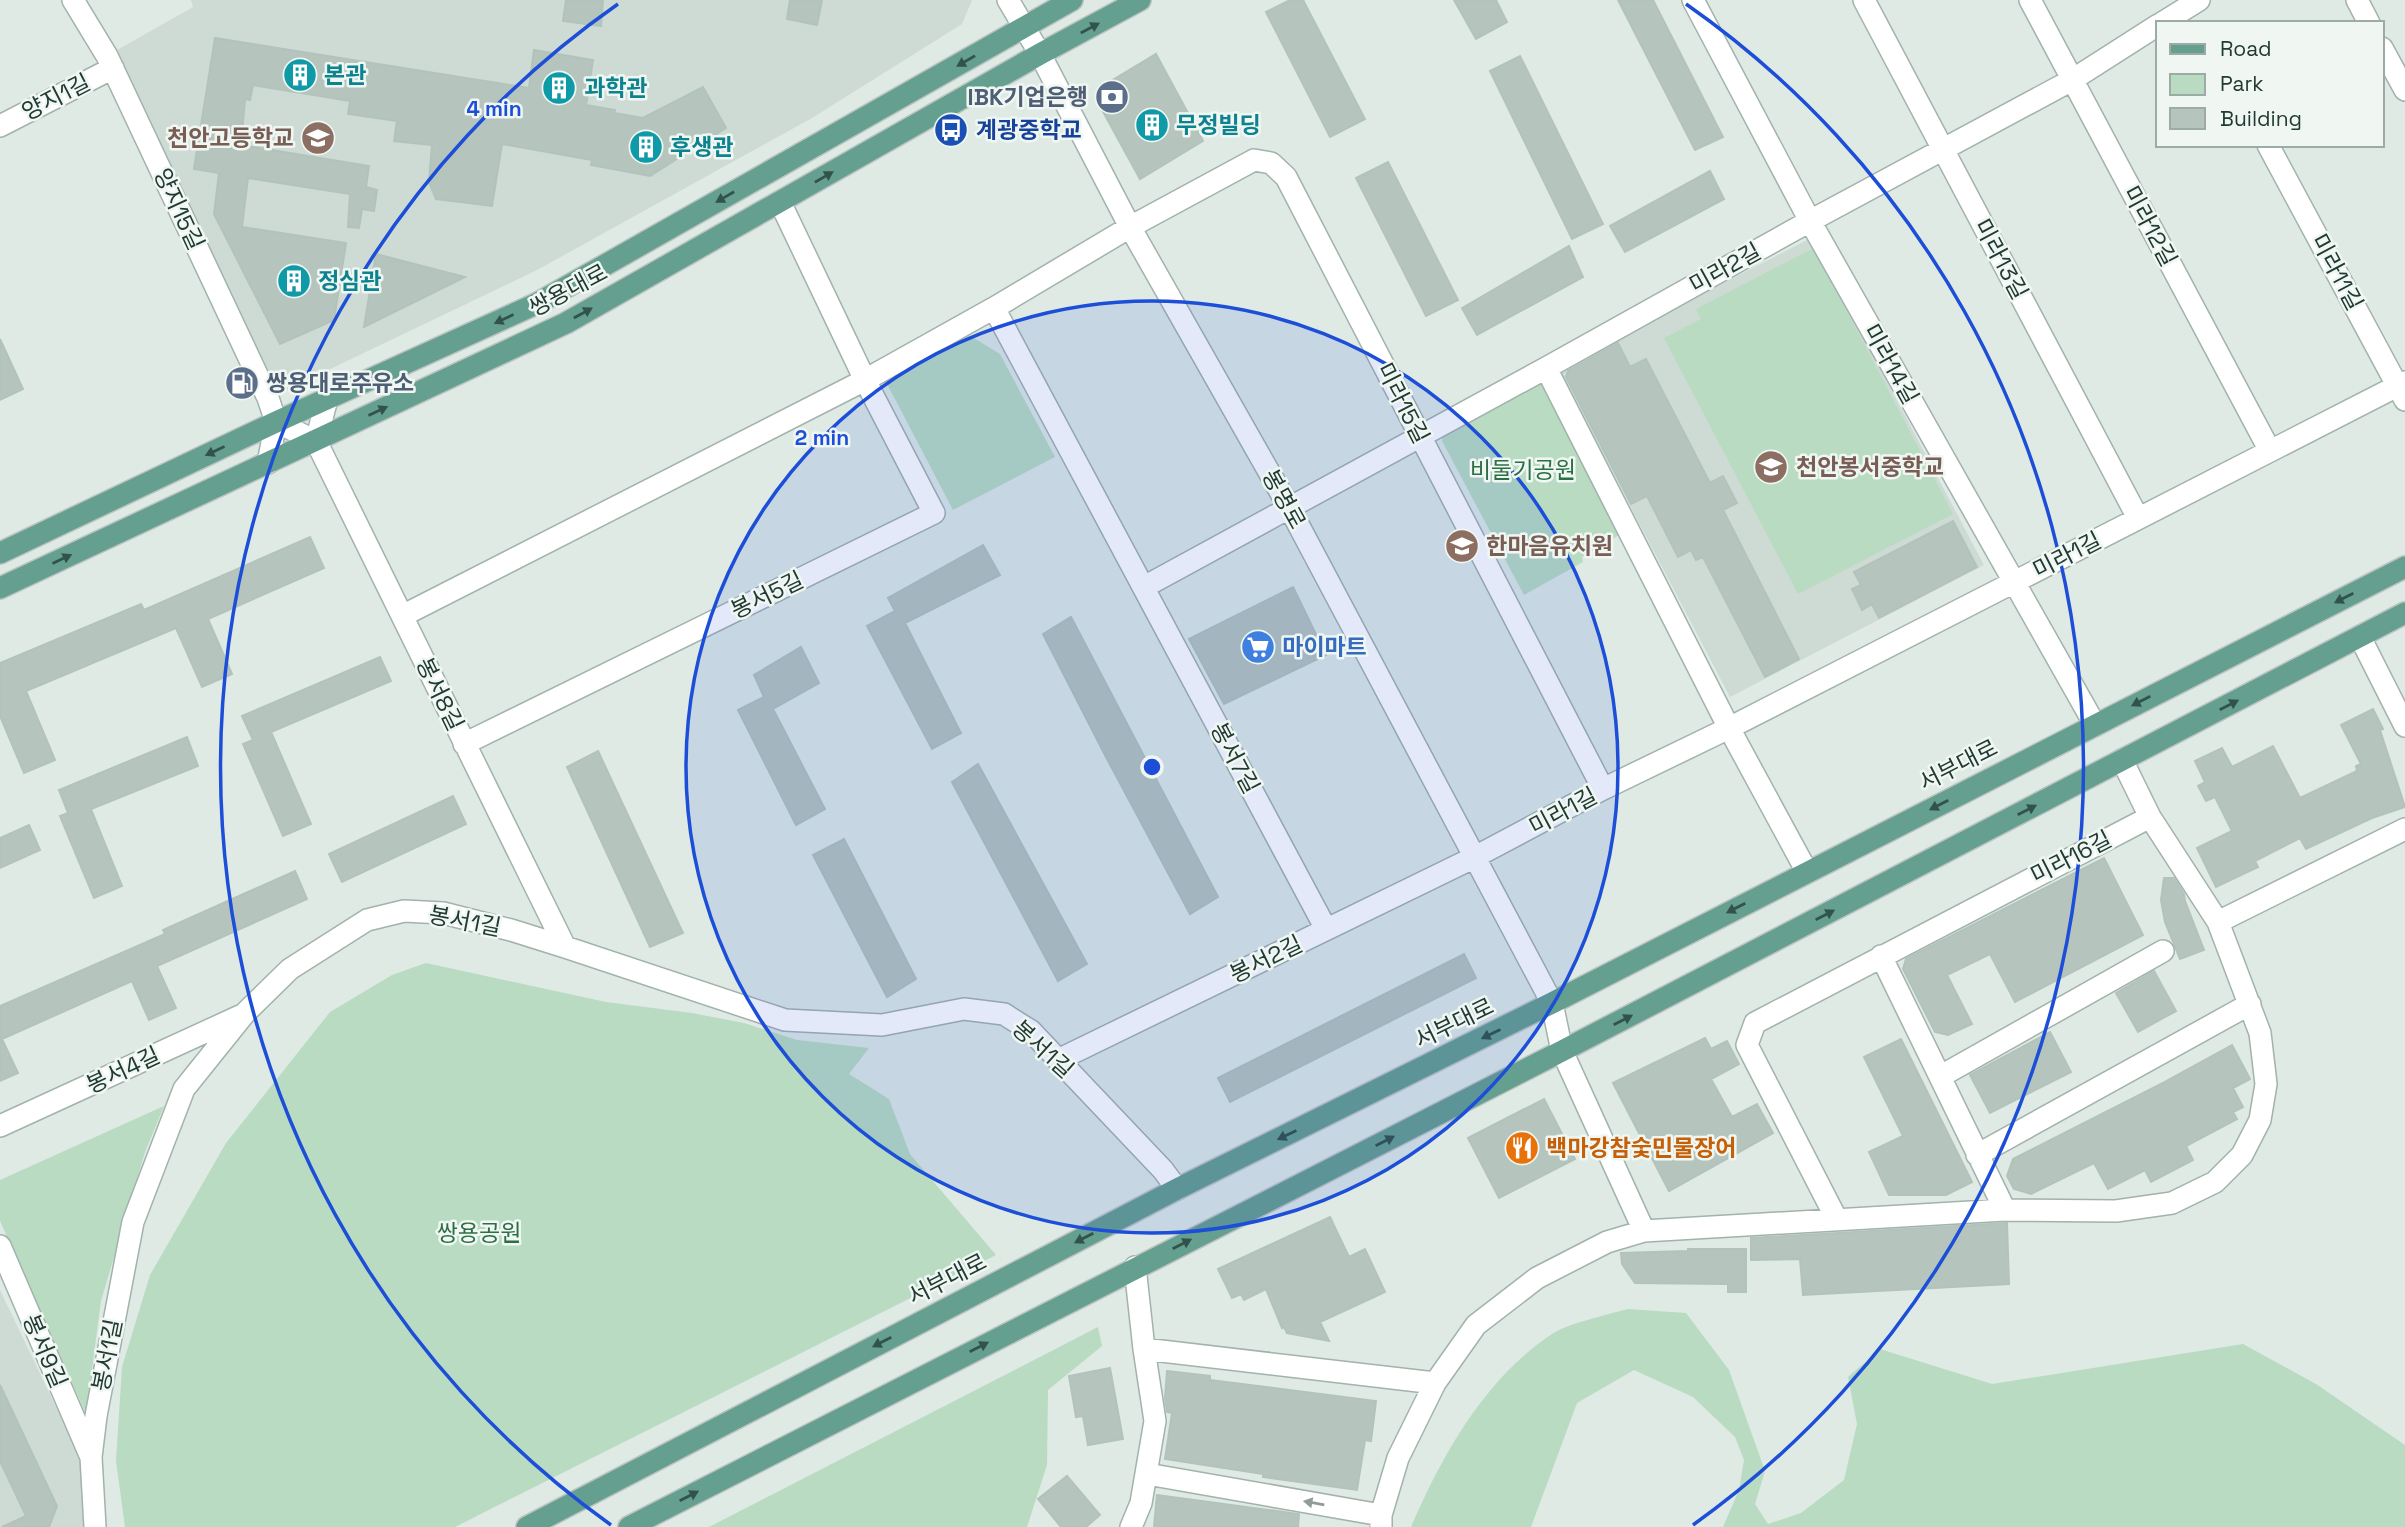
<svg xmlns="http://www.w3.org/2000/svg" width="2405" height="1527" font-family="'Space Grotesk','Noto Sans KR',sans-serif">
<rect width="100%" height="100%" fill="#dfeae5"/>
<path fill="#cedad4" d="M 191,0 L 972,0 L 962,24 L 812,118 L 537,270 L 276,395 L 112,53 L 193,7 Z
M 1811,238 L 1984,565 L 1730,697 L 1558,368 Z
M 0,1290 L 89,1476 L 92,1527 L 0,1527 Z"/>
<path fill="#b8dbc1" d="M 1814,248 L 1953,514 L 1798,594 L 1664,338 L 1701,319 L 1696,309 Z
M 969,335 L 1000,354 L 1055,457 L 953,510 L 885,380 Z
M 1533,382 L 1545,385 L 1621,534 L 1582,557 L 1583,562 L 1524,595 L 1442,441 L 1444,429 Z
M 426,963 L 606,1002 L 692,1013 L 744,1023 L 797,1040 L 869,1048 L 849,1074 L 889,1099 L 910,1154 L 996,1255 L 455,1527 L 125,1527 L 116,1461 L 122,1367 L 150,1275 L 226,1143 L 330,1012 L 392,975 Z
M 164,1106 L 145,1152 L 101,1301 L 86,1414 L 0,1221 L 0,1180 Z
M 1628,1309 L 1686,1313 L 1729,1370 L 1765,1471 L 1755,1504 L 1768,1524 L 1801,1513 L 1844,1480 L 1857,1424 L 1848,1377 L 1880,1349 L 1992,1384 L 2243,1344 L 2316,1384 L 2405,1445 L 2405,1527 L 1723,1527 L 1739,1490 L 1744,1460 L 1735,1437 L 1693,1397 L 1634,1370 L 1577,1403 L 1531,1527 L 1411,1527 C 1442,1455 1485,1378 1552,1334 C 1566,1324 1610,1314 1628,1309 Z
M 1098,1327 L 1102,1346 L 1048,1390 L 1047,1465 L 1027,1527 L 709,1527 Z"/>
<path fill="#b5c5be" stroke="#b2c3bc" stroke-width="2" d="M 566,0 L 603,0 L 601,26 L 563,21 Z
M 790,0 L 822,0 L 817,25 L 787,19 Z
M 1290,0 L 1303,0 L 1365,119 L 1330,137 L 1266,12 Z
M 1454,0 L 1496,0 L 1507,22 L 1476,39 Z
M 1618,0 L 1653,0 L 1723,137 L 1695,150 Z
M 215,38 L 529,88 L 534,50 L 593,60 L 586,105 L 615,110 L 614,113 L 643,118 L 703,87 L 726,128 L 650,176 L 591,165 L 592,160 L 502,144 L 492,206 L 436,199 L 429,182 L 432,145 L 394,141 L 397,121 L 348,114 L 350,101 L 253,85 L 250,100 L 245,99 L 241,145 L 369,166 L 366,187 L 377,190 L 374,211 L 362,209 L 359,228 L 348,227 L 350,194 L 248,178 L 242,227 L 346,243 L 334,320 L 280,344 L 214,214 L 219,173 L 194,169 Z
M 1156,54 L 1203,141 L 1140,179 L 1101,108 L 1099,94 L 1106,84 Z
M 1520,56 L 1603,224 L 1572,239 L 1490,71 Z
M 1388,162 L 1458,300 L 1426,316 L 1356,178 Z
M 1710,171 L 1724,199 L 1625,252 L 1610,226 Z
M 1569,246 L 1583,277 L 1477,335 L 1462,308 Z
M 376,254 L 465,277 L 364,327 Z
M 0,339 L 23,389 L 0,400 Z
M 1618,343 L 1630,367 L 1646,359 L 1710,483 L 1723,476 L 1737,503 L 1723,510 L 1799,659 L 1765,677 L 1703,557 L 1696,560 L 1691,550 L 1678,557 L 1647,496 L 1631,504 L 1566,377 L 1568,371 Z
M 1953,521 L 1977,567 L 1879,618 L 1872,604 L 1862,610 L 1852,589 L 1861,585 L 1854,572 Z
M 310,537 L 324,568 L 208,619 L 232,674 L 202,687 L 176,628 L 26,691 L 55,760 L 24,773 L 0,716 L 0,663 L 141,604 L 144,610 Z
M 983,545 L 1000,575 L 905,623 L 961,733 L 932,749 L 867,626 L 895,611 L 888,598 Z
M 1293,587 L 1326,655 L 1224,704 L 1189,639 Z
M 1071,617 L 1218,897 L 1190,914 L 1106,757 L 1043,634 Z
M 801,647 L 819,683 L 773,709 L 825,809 L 796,825 L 738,710 L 764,697 L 754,675 Z
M 380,657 L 391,681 L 271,732 L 311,824 L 283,836 L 243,744 L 253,740 L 242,716 Z
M 2373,709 L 2383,729 L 2380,730 L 2405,807 L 2372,818 L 2306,849 L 2300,838 L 2255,861 L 2258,867 L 2216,887 L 2197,848 L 2232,831 L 2215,797 L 2206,801 L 2198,786 L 2205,782 L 2195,761 L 2222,748 L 2232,767 L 2273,746 L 2300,798 L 2357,771 L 2356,766 L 2361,764 L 2341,725 Z
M 187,737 L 198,766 L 91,809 L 122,886 L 94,898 L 60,816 L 68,813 L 59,790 Z
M 598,751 L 683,933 L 650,947 L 567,767 Z
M 978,764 L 1087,964 L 1058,981 L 952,782 Z
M 453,796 L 466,824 L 342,882 L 329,854 Z
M 29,825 L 40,850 L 0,868 L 0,838 Z
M 844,839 L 916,979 L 887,997 L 813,855 Z
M 2104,858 L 2143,935 L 2015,1002 L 1990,954 L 1947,975 L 1972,1024 L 1948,1035 L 1935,1032 L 1903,969 L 1906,959 Z
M 295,871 L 307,899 L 157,966 L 176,1008 L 149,1020 L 132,981 L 2,1039 L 18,1073 L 0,1081 L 0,1006 L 165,934 L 163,930 Z
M 2164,878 L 2174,878 L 2184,894 L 2185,901 L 2204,950 L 2180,959 L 2165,922 L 2161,900 Z
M 1464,954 L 1476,978 L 1230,1102 L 1218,1078 Z
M 2154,971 L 2176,1011 L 2138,1032 L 2116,993 Z
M 2050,1032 L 2071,1072 L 1990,1113 L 1970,1075 Z
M 1705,1038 L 1711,1049 L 1727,1041 L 1739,1064 L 1711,1079 L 1732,1117 L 1757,1104 L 1773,1133 L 1669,1191 L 1613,1083 Z
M 1901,1039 L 1972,1182 L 1946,1195 L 1889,1195 L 1869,1152 L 1903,1136 L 1864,1057 Z
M 2232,1045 L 2250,1079 L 2233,1088 L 2243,1107 L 2233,1112 L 2237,1119 L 2186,1146 L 2193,1160 L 2151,1182 L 2145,1170 L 2108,1189 L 2094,1163 L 2031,1194 L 2014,1189 L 2007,1176 L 2013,1159 L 2163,1083 Z
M 1544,1099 L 1575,1159 L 1499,1198 L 1468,1138 Z
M 1330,1217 L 1349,1257 L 1365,1249 L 1385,1292 L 1320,1322 L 1329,1341 L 1287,1333 L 1284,1327 L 1282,1328 L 1266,1289 L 1244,1300 L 1241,1294 L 1232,1298 L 1218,1269 Z
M 2007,1223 L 2009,1284 L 1803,1295 L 1800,1259 L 1751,1260 L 1751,1238 Z
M 1688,1249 L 1746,1249 L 1746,1292 L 1728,1292 L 1728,1284 L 1635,1283 L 1622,1264 L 1621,1253 L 1688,1251 Z
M 1110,1368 L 1123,1439 L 1088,1445 L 1083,1416 L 1076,1417 L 1069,1376 Z
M 1167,1371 L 1210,1376 L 1210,1380 L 1376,1401 L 1371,1441 L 1365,1440 L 1357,1490 L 1263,1477 L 1263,1474 L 1165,1459 L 1172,1413 L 1167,1412 L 1165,1398 Z
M 0,1385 L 57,1506 L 49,1527 L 2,1527 L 26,1516 L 0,1461 Z
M 1067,1476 L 1100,1515 L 1086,1527 L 1061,1527 L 1038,1499 Z
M 1157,1495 L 1299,1514 L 1298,1527 L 1154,1527 Z"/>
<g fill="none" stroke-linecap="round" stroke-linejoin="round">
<g stroke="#a2b2ac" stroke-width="24">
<path id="minor" d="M 73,0 L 107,56 L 268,398 L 276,422
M 1008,0 L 1040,54 L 1130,227 L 1290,509 L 1552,1003 L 1562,1051 L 1644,1231 L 2005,1210 L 2116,1211 L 2172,1203 L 2215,1182 L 2242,1155 L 2260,1120 L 2266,1084 L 2260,1033 L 2218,922 L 2150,817 L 1755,1023 L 1747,1045 L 1836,1218
M 1693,0 L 1810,221 L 2095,725
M 1864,0 L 2138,518
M 2030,0 L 2270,451
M 2357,0 L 2369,23
M 2162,23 L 2199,0
M 2382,48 L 2405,90
M 0,126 L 113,68
M 2268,145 L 2405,400
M 994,308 L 1326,929
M 1546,368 L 1729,728 L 1807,872
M 276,422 L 316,441
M 316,441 L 565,947
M 316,441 L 327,399
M 268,463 L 276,422
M 1144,587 L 1546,368 L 1810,221 L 2072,80 L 2158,25
M 402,616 L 865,380 L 994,308 L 1130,227 L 1254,160 L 1271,163 L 1286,177 L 1603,789
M 2360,637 L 2405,726
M 464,744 L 934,513 L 865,380 L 780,202
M 2122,760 L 2150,817
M 2218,922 L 2405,829
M 1881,956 L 2005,1210
M 1058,1060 L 1473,858 L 1603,789 L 1729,728 L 2405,382
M 1941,1076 L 2163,951
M 0,1126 L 240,1016
M 1977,1155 L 2250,1004
M 0,1246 L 90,1455
M 1144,1349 L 1435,1383
M 1147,1474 L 1381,1515
M 95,1527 L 91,1457 L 96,1416 L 133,1222 L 184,1089 L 245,1013 L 290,969 L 367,920 L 404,911 L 443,913 L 511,930 L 565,947 L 785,1020 L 882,1025 L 964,1009 L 1004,1014 L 1031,1031 L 1163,1170 L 1177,1189
M 1131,1527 L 1141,1503 L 1155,1421 L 1144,1349 L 1135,1267
M 1381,1527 L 1381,1515 L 1398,1458 L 1435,1383 L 1476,1325 L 1537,1278 L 1607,1242 L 1644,1231"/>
</g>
<g stroke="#bcc4c2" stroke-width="24">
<path id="major" d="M 0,553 L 276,422 L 538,303 L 1072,0
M 0,588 L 566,323 L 1040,54 L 1140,0
M 527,1527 L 1177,1189 L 1552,1003 L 2405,567
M 629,1527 L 1562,1051 L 2405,613"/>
</g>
<use href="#minor" stroke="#fff" stroke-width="21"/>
<use href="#major" stroke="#659f8f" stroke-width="21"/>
</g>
<defs><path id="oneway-solid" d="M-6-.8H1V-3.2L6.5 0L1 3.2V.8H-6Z" transform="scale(1.75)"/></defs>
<g fill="#32534a">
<use href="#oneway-solid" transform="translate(1090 28) rotate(-28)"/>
<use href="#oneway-solid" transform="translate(966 61) rotate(150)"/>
<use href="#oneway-solid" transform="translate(824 177) rotate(-30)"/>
<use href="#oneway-solid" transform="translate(725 197) rotate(150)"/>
<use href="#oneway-solid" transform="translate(583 313) rotate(-29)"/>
<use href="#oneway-solid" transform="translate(504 319) rotate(155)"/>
<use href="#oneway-solid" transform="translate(378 411) rotate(-25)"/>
<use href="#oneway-solid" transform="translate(215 451) rotate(155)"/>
<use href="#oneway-solid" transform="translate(62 559) rotate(-25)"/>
<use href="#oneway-solid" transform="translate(2344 598) rotate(153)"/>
<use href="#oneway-solid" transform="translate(2141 701) rotate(153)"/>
<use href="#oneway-solid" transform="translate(2229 705) rotate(-27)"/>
<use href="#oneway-solid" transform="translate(1939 805) rotate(153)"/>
<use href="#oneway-solid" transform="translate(2027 810) rotate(-27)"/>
<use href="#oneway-solid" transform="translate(1736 908) rotate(153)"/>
<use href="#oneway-solid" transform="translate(1825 915) rotate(-27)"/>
<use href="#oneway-solid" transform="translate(1623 1020) rotate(-27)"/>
<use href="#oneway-solid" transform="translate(1491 1034) rotate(154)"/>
<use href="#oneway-solid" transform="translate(1287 1135) rotate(154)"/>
<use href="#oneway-solid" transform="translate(1385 1141) rotate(-27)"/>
<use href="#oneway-solid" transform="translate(1084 1238) rotate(153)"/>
<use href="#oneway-solid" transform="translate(1182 1244) rotate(-27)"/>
<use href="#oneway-solid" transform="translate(882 1342) rotate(153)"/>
<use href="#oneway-solid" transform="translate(979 1347) rotate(-27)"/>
<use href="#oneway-solid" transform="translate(689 1496) rotate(-27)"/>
</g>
<use fill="#909c99" href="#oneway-solid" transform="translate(1314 1503) rotate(-170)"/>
<circle cx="1152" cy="767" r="466" fill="#1d4ed8" fill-opacity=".12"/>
<g fill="none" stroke="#1d4ed8" stroke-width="3.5">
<circle cx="1152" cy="767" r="466"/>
<path d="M611 1525A931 931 0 0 1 618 4M1686 4A931 931 0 0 1 1693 1525"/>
</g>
<defs>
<g id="building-disc" transform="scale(1.75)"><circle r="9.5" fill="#0f9aa8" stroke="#f0f7f3"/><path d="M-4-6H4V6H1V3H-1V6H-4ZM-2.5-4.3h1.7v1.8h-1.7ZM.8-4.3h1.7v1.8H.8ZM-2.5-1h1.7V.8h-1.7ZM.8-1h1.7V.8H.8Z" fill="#fff"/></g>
<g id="bank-disc" transform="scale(1.75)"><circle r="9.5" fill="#5c6f8a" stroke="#f0f7f3"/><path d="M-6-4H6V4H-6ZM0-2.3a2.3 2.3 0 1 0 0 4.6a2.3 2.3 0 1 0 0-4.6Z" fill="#fff"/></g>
<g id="bus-disc" transform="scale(1.75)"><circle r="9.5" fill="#1a4fb4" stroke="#f0f7f3"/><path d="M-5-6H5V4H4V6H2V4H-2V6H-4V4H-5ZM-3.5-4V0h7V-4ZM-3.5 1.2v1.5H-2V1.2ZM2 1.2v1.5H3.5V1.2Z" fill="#fff"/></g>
<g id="school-disc" transform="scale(1.75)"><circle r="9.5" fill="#8d6e63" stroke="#f0f7f3"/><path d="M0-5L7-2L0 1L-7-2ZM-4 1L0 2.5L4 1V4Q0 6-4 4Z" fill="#fff"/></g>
<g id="fuel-disc" transform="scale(1.75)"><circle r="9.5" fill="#5c6f8a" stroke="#f0f7f3"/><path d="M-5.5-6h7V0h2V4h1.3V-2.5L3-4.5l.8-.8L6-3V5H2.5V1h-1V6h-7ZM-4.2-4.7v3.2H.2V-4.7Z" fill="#fff"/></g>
<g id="supermarket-disc" transform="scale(1.75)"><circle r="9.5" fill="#3f7fe0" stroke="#f0f7f3"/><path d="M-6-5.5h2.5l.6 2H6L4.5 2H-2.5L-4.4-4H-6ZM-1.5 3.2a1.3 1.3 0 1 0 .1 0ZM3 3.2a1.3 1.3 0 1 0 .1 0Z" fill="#fff"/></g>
<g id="restaurant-disc" transform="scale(1.75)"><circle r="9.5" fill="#e8710a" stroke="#f0f7f3"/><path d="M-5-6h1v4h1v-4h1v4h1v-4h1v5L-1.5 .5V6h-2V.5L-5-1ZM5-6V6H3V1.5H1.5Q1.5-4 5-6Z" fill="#fff"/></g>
</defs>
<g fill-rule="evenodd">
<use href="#building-disc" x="300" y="75"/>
<use href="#building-disc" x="559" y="88"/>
<use href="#bank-disc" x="1112" y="97"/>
<use href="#building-disc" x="1152" y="125"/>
<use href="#bus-disc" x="951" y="130"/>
<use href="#school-disc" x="318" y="138"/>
<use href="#building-disc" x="646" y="147"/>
<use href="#building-disc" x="294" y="281"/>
<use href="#fuel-disc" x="242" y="383"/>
<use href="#school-disc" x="1771" y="467"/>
<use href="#school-disc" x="1462" y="546"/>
<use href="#supermarket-disc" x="1258" y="647"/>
<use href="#restaurant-disc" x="1522" y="1148"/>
</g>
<g text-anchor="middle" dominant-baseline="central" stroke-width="5" stroke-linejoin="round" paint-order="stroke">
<g font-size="23" font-weight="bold" fill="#0d838f" stroke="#f0f7f3" text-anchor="start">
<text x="324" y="75">본관</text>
<text x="584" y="88">과학관</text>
<text x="1176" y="125">무정빌딩</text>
<text x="670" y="147">후생관</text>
<text x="318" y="281">정심관</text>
</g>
<g font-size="23" fill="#213a33" stroke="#f0f7f3">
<text transform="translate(56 97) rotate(-27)">양지1길</text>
<text transform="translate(179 209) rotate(65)">양지15길</text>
<text transform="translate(2150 226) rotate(62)">미라12길</text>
<text transform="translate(2001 259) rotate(62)">미라13길</text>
<text transform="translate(1725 268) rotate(-29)">미라2길</text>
<text transform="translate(2337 272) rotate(62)">미라11길</text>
<text transform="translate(568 290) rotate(-28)">쌍용대로</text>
<text transform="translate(1891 364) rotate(61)">미라14길</text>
<text transform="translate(1403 403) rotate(63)">미라15길</text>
<text transform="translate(1284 499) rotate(61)">봉명로</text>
<text transform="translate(2067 555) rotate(-27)">미라1길</text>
<text transform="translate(767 595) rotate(-26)">봉서5길</text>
<text transform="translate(440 694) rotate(64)">봉서8길</text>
<text transform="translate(1235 758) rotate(62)">봉서7길</text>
<text transform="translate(1958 765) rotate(-27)">서부대로</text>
<text transform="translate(1563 811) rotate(-28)">미라1길</text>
<text transform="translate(2071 857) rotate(-27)">미라16길</text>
<text transform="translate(465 921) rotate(11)">봉서1길</text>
<text transform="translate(1266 959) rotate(-26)">봉서2길</text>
<text transform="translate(1454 1023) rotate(-26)">서부대로</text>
<text transform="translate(1043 1049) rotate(42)">봉서1길</text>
<text transform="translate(123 1070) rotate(-25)">봉서4길</text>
<text transform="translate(947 1279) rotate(-27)">서부대로</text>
<text transform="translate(45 1351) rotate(67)">봉서9길</text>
<text transform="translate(107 1355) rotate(-79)">봉서1길</text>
</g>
<g font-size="23" font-weight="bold" fill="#4e5e75" stroke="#f0f7f3" text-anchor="end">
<text x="1088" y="97">IBK기업은행</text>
<text x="266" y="383" text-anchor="start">쌍용대로주유소</text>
</g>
<g font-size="23" font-weight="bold" fill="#164399" stroke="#f0f7f3" text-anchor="start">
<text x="976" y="130">계광중학교</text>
</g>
<g font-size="23" font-weight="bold" fill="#785e54" stroke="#f0f7f3" text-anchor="start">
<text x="294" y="138" text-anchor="end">천안고등학교</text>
<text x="1796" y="467">천안봉서중학교</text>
<text x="1486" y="546">한마음유치원</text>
</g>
<g font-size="23" fill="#2c6f45" stroke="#f0f7f3">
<text x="1523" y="470">비둘기공원</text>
<text x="479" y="1233">쌍용공원</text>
</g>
<g font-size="23" font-weight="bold" fill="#366cbe" stroke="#f0f7f3" text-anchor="start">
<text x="1282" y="647">마이마트</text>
</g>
<g font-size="23" font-weight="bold" fill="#c56008" stroke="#f0f7f3" text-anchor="start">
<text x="1546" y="1148">백마강참숯민물장어</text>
</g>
</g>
<circle cx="1152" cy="767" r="10" fill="#1d4ed8" stroke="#f0f7f3" stroke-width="3.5"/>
<g font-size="21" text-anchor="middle" font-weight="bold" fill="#1d4ed8" stroke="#f0f7f3" stroke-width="5" stroke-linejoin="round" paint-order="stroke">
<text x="494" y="116">4 min</text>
<text x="822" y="445">2 min</text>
</g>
<rect x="2156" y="21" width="228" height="126" fill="#f0f7f3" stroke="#9daba6" stroke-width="2"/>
<rect x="2170" y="44" width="35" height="10" fill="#659f8f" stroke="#9daba6" stroke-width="2"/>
<text x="2220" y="56" font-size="21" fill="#213a33">Road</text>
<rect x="2170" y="74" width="35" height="21" fill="#b8dbc1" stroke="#9daba6" stroke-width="2"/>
<text x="2220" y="91" font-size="21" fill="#213a33">Park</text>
<rect x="2170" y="108" width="35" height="21" fill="#b5c5be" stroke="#9daba6" stroke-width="2"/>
<text x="2220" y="126" font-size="21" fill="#213a33">Building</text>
</svg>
